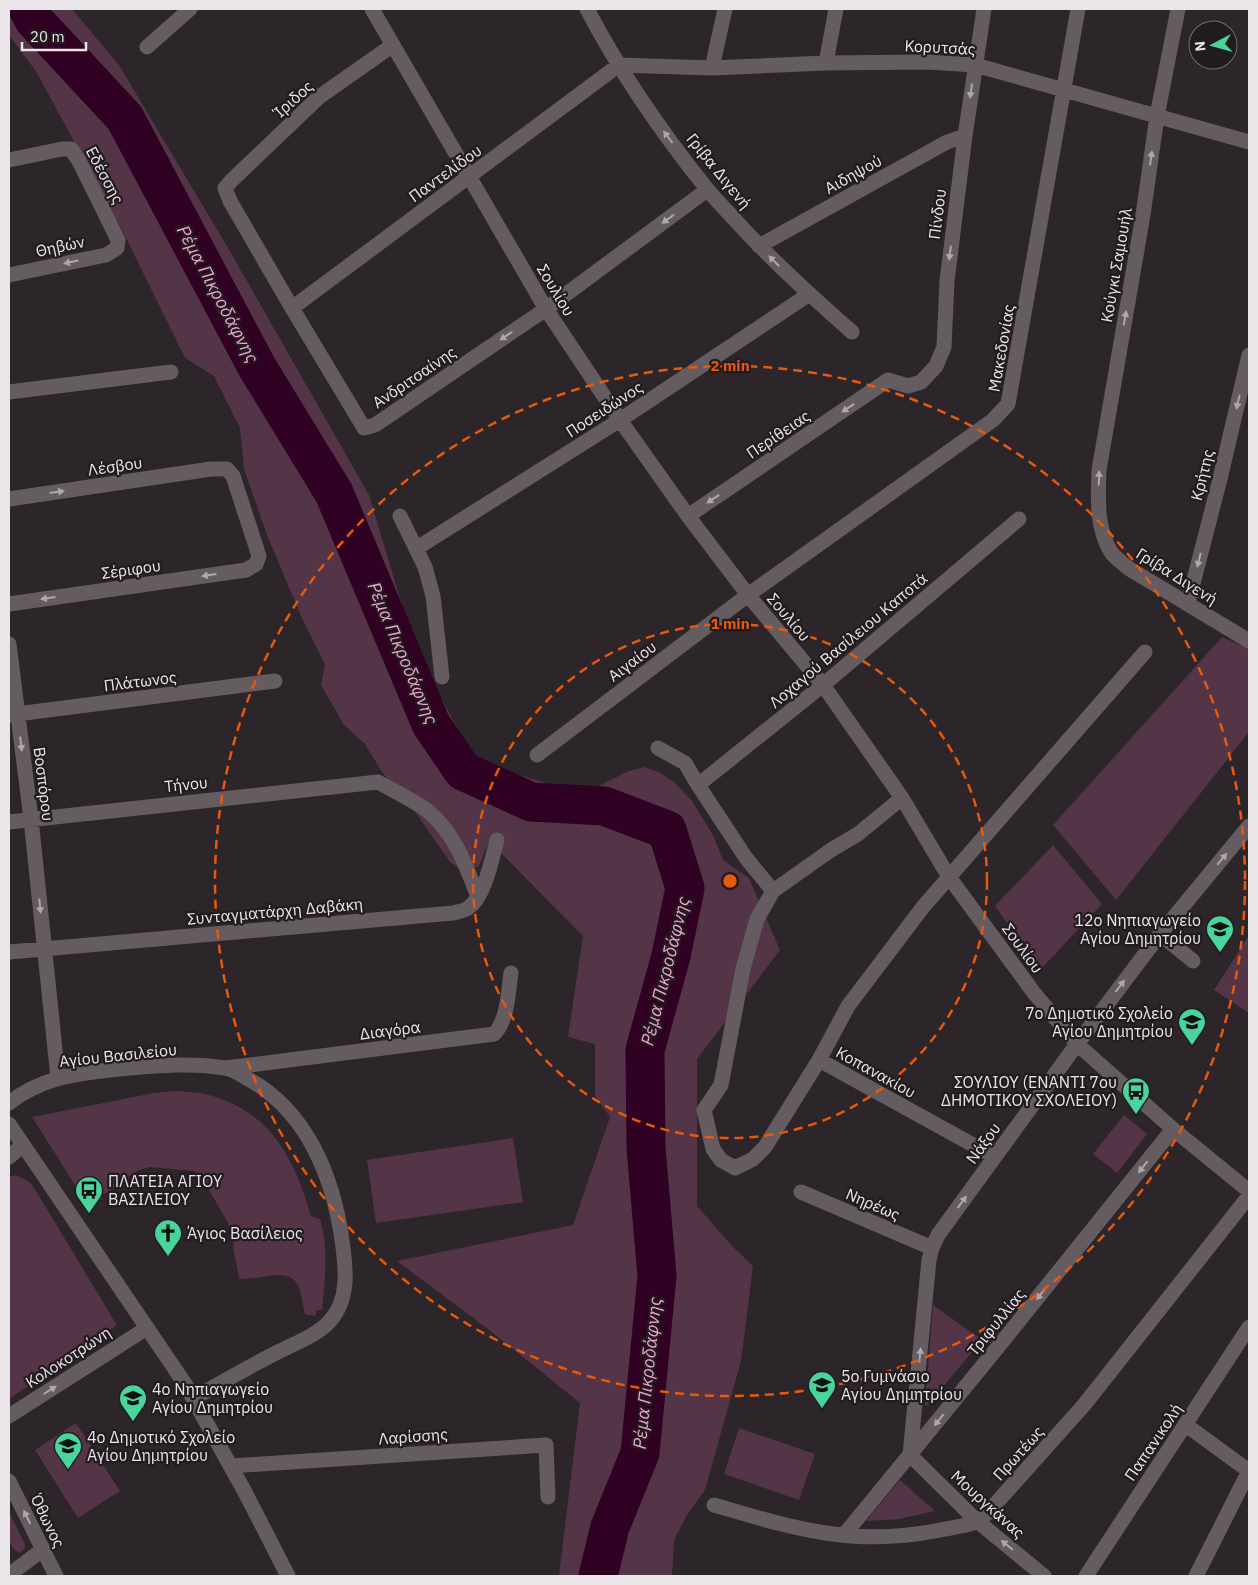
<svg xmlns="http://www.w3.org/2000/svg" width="1258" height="1585" font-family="'IBM Plex Sans',sans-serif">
<rect width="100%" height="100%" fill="#2c2529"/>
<path fill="#543447" d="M 9,9 L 72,9 L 119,65 L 231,253 L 369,495 L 416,652 L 476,762 L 583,794 L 629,771 L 644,767 L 659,772 L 675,783 L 692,801 L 713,835 L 723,860 L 749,878 L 780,950 L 697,1059 L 697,1206 L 733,1247 L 753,1266 L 741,1361 L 705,1490 L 687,1515 L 674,1540 L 672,1576 L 559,1576 L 580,1403 L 488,1329 L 397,1261 L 573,1225 L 610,1117 L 595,1096 L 595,1044 L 568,1037 L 583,936 L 489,841 L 479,866 L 464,872 L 450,862 L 416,813 L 382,772 L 365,744 L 344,725 L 321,685 L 325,665 L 301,616 L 267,535 L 244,469 L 240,428 L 214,376 L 185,358 L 122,230 L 37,73 L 9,35 Z
M 1222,637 L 1249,649 L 1249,732 L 1116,900 L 1053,825 Z
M 1053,845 L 1102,904 L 1040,970 L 995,906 Z
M 1249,935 L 1249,1013 L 1214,990 Z
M 178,1091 C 187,1092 197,1092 205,1094 C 270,1110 294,1157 311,1216 L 320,1219 C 329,1248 325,1280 322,1310 L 317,1310 L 315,1316 L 305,1314 C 303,1306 302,1298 300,1290 C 291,1262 259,1283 239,1278 L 233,1246 L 234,1237 L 227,1221 L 206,1185 L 194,1171 L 150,1167 L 139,1170 L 123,1180 L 109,1192 L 85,1201 L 32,1117 L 154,1093 Z
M 1124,1115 L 1147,1134 L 1117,1173 L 1093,1154 Z
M 513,1138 L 523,1202 L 376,1223 L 367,1160 Z
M 16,1175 L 31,1183 L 117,1325 L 9,1399 L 9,1177 Z
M 933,1305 L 982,1340 L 927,1406 L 925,1405 Z
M 76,1423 L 120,1491 L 78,1518 L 35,1450 Z
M 739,1428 L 815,1454 L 799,1500 L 724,1474 Z
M 900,1480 L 935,1511 L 899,1519 L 866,1521 Z
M 9,1512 L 25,1544 L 25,1548 L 20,1553 C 4,1546 9,1527 9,1512 Z"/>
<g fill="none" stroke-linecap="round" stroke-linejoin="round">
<path stroke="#300122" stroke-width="39" d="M 28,9 L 34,20 L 125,118 L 257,367 L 334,493 L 431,724 L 463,771 L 531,802 L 604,806 L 667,830 L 685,888 L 671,956 L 645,1050 L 646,1148 L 657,1276 L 640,1453 L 610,1527 L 598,1576"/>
<path stroke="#645c61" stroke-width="15" d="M 372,9 L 546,309 L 620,420 L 688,516 L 748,595 L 823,685 L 902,798 L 949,877 L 1034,993 L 1077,1044 L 1173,1129 L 1249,1191
M 587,9 C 620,72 662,133 707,189 C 716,200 727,211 737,222 C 773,262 812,297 852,332
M 1178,9 L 1157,116 L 1143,215 L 1099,470 C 1098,497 1096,528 1111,552 C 1115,558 1123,563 1128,568 L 1249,641
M 393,45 L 319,97 L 232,180 L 225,188 L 230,201 L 292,308 L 364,428 L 375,425 L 546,309 L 707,190
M 147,47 L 190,9
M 826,63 L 836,9
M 712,68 L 725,9
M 9,160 L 62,149 L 71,149 L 79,161 L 118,240 L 117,248 L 106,255 L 9,275
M 759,246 L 947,142 L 965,136
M 292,308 L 619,65 L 712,68 L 826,63 L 927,62 L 975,65 L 1249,142
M 9,392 L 171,372
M 9,499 L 211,469 L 227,469 L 233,476 L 259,556 L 256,564 L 246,570 L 9,604
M 400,516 L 425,567 L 433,596 L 442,677
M 688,516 L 888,380 L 908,386 L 921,382 L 936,366 L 944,347 L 947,281 L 965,136 L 984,9
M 417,548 L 620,420 L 808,295
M 1188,603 L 1220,479 L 1249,355
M 9,644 L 31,819 L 58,1078
M 9,715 L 275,681
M 658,748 L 685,763 L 698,785 L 746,858 L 773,891 L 757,919 L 743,969 L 721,1085 L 704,1110 L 713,1149 L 721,1160 L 735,1168 L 753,1159 L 765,1147 L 819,1060 L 848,1006 L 923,907 L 1145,652
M 537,755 L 748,595 L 993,420 L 1008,404 L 1078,9
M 698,785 L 823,685 L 1019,519
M 9,822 L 378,782 C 394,791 413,800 428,811 C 455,834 466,865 478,897
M 773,891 L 831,850 L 858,834 L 902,798
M 1160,934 L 1193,961
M 9,952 L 453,913 C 457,912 464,911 468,908 C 485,897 492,858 497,840
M 819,1060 L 995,1157
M 226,1068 L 494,1034 C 508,1020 508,992 511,973
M 9,1103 C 44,1076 77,1074 119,1069 C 153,1066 191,1062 225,1068 C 233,1069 241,1075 248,1079 C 307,1111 333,1177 342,1240 C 346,1268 350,1300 329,1322 C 316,1336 293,1344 276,1353 C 248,1367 221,1383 194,1398
M 9,1157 L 23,1145
M 801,1192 L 932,1248
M 9,1416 L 147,1328
M 1186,1425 L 1249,1471
M 231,1466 L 546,1445 L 548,1497
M 9,1481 L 56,1576
M 714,1505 C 792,1528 853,1547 935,1531 C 948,1528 963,1527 976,1522 C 981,1520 986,1514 990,1510 L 1084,1405 L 1249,1196
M 844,1535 L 998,1347 L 1173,1129
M 9,1575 L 42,1550
M 1044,1576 L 977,1521 L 910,1455 L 929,1260 L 932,1248 L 938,1235 L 1077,1044 L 1160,934 L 1249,826
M 1086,1576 L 1249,1327
M 1196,1576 L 1249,1471"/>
<path stroke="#645c61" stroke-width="15" d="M 9,1124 L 185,1384 L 246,1494 L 288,1576"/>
</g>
<defs><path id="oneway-solid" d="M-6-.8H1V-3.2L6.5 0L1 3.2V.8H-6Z" transform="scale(1.25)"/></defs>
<g fill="#aea7ab">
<use href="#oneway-solid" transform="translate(971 91) rotate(98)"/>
<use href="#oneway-solid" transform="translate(668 137) rotate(-127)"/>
<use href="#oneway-solid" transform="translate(1151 158) rotate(-82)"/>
<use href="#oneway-solid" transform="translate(668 219) rotate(144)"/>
<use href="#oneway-solid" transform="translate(950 253) rotate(97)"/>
<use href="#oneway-solid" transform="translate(774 261) rotate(-135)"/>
<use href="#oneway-solid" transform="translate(71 262) rotate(168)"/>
<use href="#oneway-solid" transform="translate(1125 318) rotate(-80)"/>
<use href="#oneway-solid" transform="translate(506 336) rotate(146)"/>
<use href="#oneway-solid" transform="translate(1238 402) rotate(103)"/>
<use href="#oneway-solid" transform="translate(848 408) rotate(146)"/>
<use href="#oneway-solid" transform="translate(1099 478) rotate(-88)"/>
<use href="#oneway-solid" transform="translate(57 492) rotate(-8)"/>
<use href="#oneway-solid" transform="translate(713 499) rotate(146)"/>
<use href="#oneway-solid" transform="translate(1199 560) rotate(104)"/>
<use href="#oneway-solid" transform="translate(209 575) rotate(172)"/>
<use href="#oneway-solid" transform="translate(48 598) rotate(172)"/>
<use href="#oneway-solid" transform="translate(21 744) rotate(83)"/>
<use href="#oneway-solid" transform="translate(1222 859) rotate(-50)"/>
<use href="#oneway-solid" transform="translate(40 906) rotate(84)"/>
<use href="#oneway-solid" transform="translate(1120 986) rotate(-53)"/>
<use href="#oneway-solid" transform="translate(1143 1167) rotate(128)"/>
<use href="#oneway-solid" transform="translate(962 1202) rotate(-54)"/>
<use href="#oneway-solid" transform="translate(1041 1294) rotate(129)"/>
<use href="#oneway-solid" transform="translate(920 1355) rotate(-84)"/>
<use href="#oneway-solid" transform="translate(50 1390) rotate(-32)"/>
<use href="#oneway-solid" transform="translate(939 1420) rotate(129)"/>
<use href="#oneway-solid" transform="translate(27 1517) rotate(-116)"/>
<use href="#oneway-solid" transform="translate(1007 1545) rotate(-141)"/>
</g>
<g fill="none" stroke="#e8590c" stroke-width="2.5" stroke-dasharray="9 6">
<circle cx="730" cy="881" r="257"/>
<circle cx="730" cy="881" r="515"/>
</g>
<defs>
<g id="school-pin" transform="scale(1.4375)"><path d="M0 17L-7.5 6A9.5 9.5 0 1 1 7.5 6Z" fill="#49d49c" stroke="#221b1f"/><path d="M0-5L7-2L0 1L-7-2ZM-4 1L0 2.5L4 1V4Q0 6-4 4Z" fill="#111"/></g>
<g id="bus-pin" transform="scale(1.4375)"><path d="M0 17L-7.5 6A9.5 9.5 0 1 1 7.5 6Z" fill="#49d49c" stroke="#221b1f"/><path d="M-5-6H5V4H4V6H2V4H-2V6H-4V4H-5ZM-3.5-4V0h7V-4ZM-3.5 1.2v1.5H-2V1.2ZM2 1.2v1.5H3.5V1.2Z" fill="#111"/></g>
<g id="church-pin" transform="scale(1.4375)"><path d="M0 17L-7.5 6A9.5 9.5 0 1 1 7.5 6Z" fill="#49d49c" stroke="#221b1f"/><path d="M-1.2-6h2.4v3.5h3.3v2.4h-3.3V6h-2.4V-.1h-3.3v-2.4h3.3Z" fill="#111"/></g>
</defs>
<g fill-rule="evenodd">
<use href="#school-pin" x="1220" y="929"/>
<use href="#school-pin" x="1192" y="1022"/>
<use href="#bus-pin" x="1136" y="1091"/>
<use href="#bus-pin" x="89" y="1190"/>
<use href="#church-pin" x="168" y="1233"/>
<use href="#school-pin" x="822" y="1385"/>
<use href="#school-pin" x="133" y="1398"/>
<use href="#school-pin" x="68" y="1446"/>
</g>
<g text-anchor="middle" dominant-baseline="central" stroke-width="4.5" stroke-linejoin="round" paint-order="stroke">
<g font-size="16" fill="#eae5e8" stroke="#221b1f">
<text transform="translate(940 47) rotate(3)">Κορυτσάς</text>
<text transform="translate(293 99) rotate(-42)">Ίριδος</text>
<text transform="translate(719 171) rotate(51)">Γρίβα Διγενή</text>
<text transform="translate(445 173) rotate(-36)">Παντελίδου</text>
<text transform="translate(853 174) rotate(-29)">Αιδηψού</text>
<text transform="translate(105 175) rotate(62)">Εδέσσης</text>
<text transform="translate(937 214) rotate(-83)">Πίνδου</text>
<text transform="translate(60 246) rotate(-12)">Θηβών</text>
<text transform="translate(1116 265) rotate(-80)">Κούγκι Σαμουήλ</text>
<text transform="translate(556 290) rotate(59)">Σουλίου</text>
<text transform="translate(1001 348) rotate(-80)">Μακεδονίας</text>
<text transform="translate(414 377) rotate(-34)">Ανδριτσαίνης</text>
<text transform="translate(604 409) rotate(-33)">Ποσειδώνος</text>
<text transform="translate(778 434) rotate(-34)">Περίθειας</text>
<text transform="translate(115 466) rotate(-8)">Λέσβου</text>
<text transform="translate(1202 475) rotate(-76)">Κρήτης</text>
<text transform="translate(131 569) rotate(-8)">Σέριφου</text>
<text transform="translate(1177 576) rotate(32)">Γρίβα Διγενή</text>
<text transform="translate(789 617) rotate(50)">Σουλίου</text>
<text transform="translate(848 640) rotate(-40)">Λοχαγού Βασίλειου Καποτά</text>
<text transform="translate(632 661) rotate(-37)">Αιγαίου</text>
<text transform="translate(140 681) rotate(-7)">Πλάτωνος</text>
<text transform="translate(44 784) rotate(83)">Βοσπόρου</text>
<text transform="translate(186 784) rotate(-6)">Τήνου</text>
<text transform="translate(275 911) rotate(-5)">Συνταγματάρχη Δαβάκη</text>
<text transform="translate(1023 948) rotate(54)">Σουλίου</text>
<text transform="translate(390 1030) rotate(-7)">Διαγόρα</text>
<text transform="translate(118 1055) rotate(-6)">Αγίου Βασιλείου</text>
<text transform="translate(876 1072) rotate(29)">Κοπανακίου</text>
<text transform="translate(983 1143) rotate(-54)">Νάξου</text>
<text transform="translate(873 1204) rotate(23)">Νηρέως</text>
<text transform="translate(996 1322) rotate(-51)">Τριφυλλίας</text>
<text transform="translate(68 1357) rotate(-33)">Κολοκοτρώνη</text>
<text transform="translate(413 1436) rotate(-4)">Λαρίσσης</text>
<text transform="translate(1153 1442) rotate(-56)">Παπανικολή</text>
<text transform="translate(1018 1453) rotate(-48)">Πρωτέως</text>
<text transform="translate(988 1504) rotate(42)">Μουργκάνας</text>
<text transform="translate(48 1521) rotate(64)">Όθωνος</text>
</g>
<g font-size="16" fill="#eae5e8" stroke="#221b1f" text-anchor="start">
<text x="1201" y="920" text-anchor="end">12ο Νηπιαγωγείο<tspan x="1201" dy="18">Αγίου Δημητρίου</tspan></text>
<text x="1173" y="1013" text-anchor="end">7ο Δημοτικό Σχολείο<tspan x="1173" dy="18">Αγίου Δημητρίου</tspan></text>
<text x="1117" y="1082" text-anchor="end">ΣΟΥΛΙΟΥ (ΕΝΑΝΤΙ 7ου<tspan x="1117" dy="18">ΔΗΜΟΤΙΚΟΥ ΣΧΟΛΕΙΟΥ)</tspan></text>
<text x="108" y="1181">ΠΛΑΤΕΙΑ ΑΓΙΟΥ<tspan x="108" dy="18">ΒΑΣΙΛΕΙΟΥ</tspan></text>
<text x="187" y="1233">Άγιος Βασίλειος</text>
<text x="841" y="1376">5ο Γυμνάσιο<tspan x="841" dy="18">Αγίου Δημητρίου</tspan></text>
<text x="152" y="1389">4ο Νηπιαγωγείο<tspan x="152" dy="18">Αγίου Δημητρίου</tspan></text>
<text x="87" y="1437">4ο Δημοτικό Σχολείο<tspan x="87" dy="18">Αγίου Δημητρίου</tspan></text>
</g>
<g font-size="18" font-style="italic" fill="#f4a1d4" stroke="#221b1f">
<text transform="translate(218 294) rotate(62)">Ρέμα Πικροδάφνης</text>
<text transform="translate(403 653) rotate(67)">Ρέμα Πικροδάφνης</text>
<text transform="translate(665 971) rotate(-76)">Ρέμα Πικροδάφνης</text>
<text transform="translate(647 1373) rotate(-84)">Ρέμα Πικροδάφνης</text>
</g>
</g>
<circle cx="730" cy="881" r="8" fill="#e8590c" stroke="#221b1f" stroke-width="2.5"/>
<g font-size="15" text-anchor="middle" font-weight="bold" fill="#e8590c" stroke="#221b1f" stroke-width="4.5" stroke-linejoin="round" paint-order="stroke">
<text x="730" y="371">2 min</text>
<text x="730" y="629">1 min</text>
</g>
<rect width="1258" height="1585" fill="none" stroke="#eae5e8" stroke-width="20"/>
<g transform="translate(1213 45) rotate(264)"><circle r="24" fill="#221b1f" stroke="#726c6f"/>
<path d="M0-4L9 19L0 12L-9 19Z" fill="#49d49c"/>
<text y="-8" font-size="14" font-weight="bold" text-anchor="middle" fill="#eae5e8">N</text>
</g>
<path d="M22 42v8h64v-8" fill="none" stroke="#eae5e8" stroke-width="2.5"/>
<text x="30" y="42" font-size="15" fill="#eae5e8" stroke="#221b1f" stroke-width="4" paint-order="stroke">20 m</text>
</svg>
